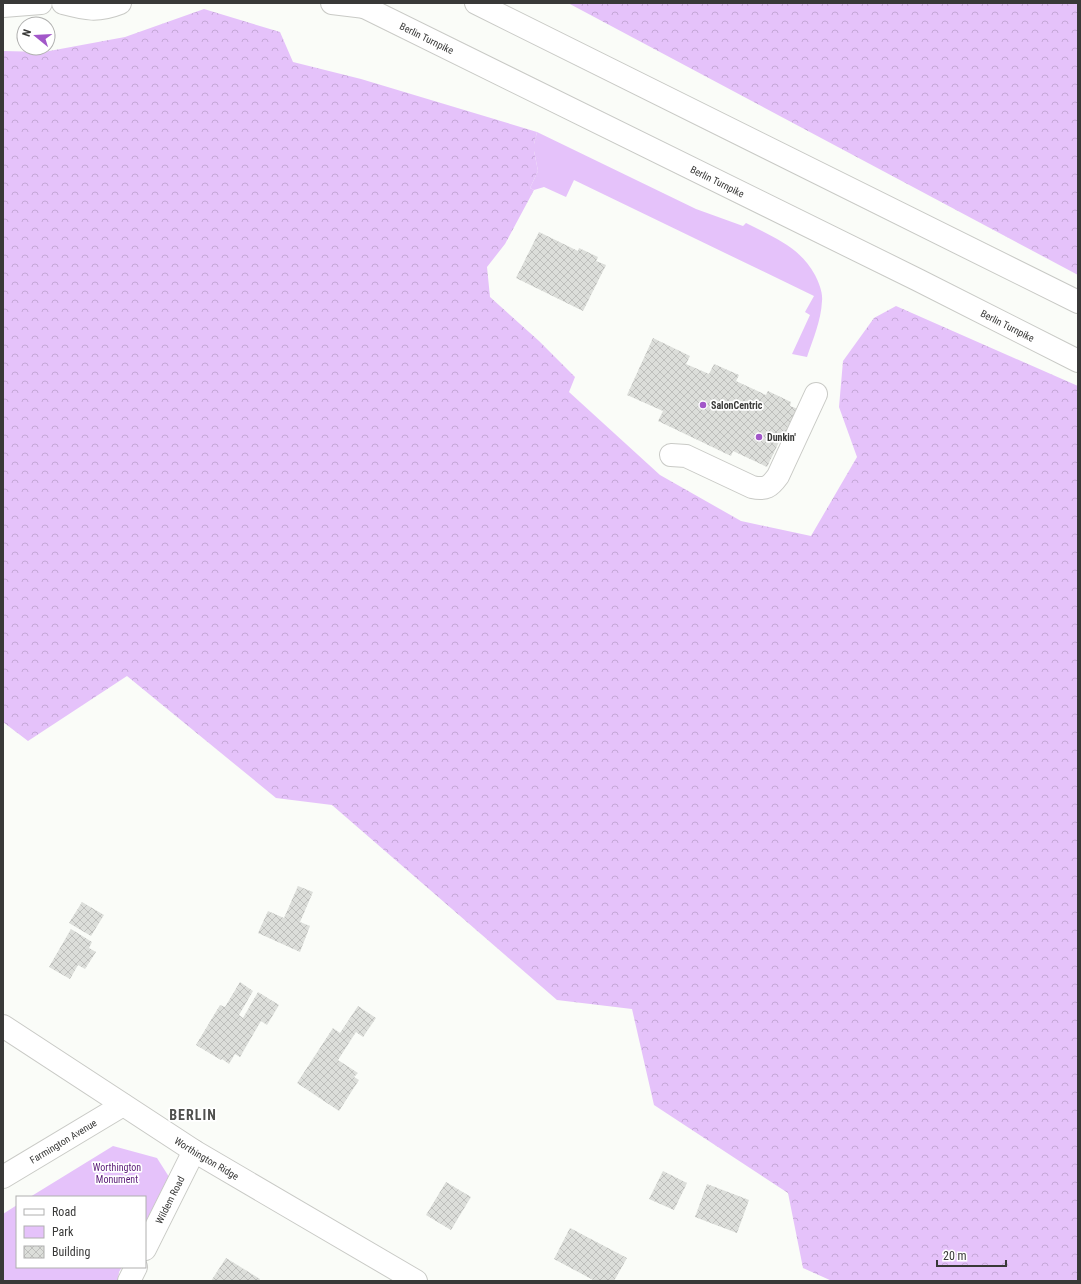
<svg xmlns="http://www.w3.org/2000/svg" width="1081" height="1284" font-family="'Roboto Condensed',sans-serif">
<defs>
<pattern id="forest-crowns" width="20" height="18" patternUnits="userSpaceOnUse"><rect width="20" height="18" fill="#e5c2fa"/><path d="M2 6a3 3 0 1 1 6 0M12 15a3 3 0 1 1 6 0" fill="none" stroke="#c5a7d7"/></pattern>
<pattern id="building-cross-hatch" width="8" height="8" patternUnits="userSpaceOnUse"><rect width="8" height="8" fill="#dcdeda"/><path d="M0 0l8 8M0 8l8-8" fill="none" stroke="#bebfbc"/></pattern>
</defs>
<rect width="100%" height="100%" fill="#fafcf8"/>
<path fill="#e5c2fa" d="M 537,132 L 696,209 L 743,226 L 746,223 C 773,237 800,247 815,275 C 819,283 823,293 822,301 C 821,321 813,339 807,357 L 792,354 L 810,315 L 805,312 L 814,296 L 574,180 L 566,197 L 544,187 L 534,190 L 530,188 L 538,171 L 534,151 L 534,144 Z
M 113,1146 L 157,1158 L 171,1180 L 145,1227 L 145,1197 L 30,1197 Z
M 17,1205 L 17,1267 L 122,1267 L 119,1272 L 118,1281 L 4,1281 L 3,1280 L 3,1214 Z"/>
<path fill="url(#forest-crowns)" d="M 568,3 L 1078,3 L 1078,275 Z
M 204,9 L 280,32 L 293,62 L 361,79 L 537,132 L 534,144 L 534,151 L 538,171 L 530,188 L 534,190 L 505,244 L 487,267 L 490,297 L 539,341 L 575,377 L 569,392 L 660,475 L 741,521 L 811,536 L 857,457 L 839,407 L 843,361 L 874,318 L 896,306 L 1078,386 L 1078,1281 L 832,1281 L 803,1268 L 788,1193 L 654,1105 L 632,1009 L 557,1000 L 332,805 L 276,798 L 127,676 L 28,741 L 3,722 L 3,51 L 44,52 L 125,37 Z"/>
<path fill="url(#building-cross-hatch)" d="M 539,232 L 578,251 L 579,248 L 598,257 L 596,261 L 606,265 L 583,311 L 516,278 Z
M 653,338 L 690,356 L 686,364 L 709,374 L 714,364 L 739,375 L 736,381 L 766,395 L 768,391 L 791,402 L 790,406 L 798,409 L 782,444 L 779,442 L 767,467 L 733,451 L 731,456 L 658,421 L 663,411 L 627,395 Z
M 298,886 L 313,892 L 300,922 L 310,926 L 300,952 L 258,933 L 268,911 L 284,918 Z
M 82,902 L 104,915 L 91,936 L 69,923 Z
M 71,929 L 92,942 L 89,948 L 96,952 L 85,969 L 78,965 L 70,979 L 49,967 Z
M 240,982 L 253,991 L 239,1015 L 243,1018 L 258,992 L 279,1005 L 267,1025 L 261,1021 L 240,1057 L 235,1054 L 229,1064 L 222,1059 L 221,1060 L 196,1045 L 220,1005 L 225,1007 Z
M 358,1006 L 376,1018 L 363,1037 L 356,1032 L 338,1060 L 358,1073 L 354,1077 L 359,1080 L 339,1111 L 297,1083 L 333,1028 L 340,1033 Z
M 663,1171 L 687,1183 L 674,1210 L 649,1199 Z
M 446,1182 L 471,1197 L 451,1230 L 426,1215 Z
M 707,1184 L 749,1200 L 737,1233 L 695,1217 Z
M 570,1228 L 627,1258 L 614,1281 L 595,1281 L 554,1259 Z
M 226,1258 L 260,1279 L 259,1281 L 211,1281 Z"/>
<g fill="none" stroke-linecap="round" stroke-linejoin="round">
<g stroke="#c9cac6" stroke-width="24">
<g id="minor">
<path d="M 671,455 L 686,456 L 752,487 C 766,490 770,487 778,476 L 816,394"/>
<path id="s1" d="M 3,1026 L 194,1151 L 416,1281"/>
<path id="s2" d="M 3,1177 L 123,1105"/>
<path id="s3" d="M 145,1249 L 194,1151"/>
<path d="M 129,1281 L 136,1267"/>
</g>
</g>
<g stroke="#c9cac6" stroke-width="24">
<g id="highway">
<path d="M 63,3 C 86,9 97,12 120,3"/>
<path d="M 332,3 L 365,7"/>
<path id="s4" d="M 356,3 L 918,280 L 1078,361"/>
<path d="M 476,3 L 1078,302"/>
<path d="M 3,6 L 41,3"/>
</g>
</g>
<use href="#minor" stroke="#fff" stroke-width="22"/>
<use href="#highway" stroke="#fff" stroke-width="22"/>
</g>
<g fill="#a257c9" stroke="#fff" stroke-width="1.5">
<circle cx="703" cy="405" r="4"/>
<circle cx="759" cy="437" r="4"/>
</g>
<g text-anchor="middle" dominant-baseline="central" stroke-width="3.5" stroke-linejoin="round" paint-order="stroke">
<g font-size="10" fill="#393938" stroke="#fff">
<text stroke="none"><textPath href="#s4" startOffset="79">Berlin Turnpike</textPath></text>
<text stroke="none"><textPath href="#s4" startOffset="403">Berlin Turnpike</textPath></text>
<text stroke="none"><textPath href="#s4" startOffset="727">Berlin Turnpike</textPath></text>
<text stroke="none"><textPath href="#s2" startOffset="70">Farmington Avenue</textPath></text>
<text stroke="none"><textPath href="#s1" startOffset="243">Worthington Ridge</textPath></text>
<text stroke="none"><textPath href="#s3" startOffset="55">Wildem Road</textPath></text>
</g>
<g font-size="10" font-weight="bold" fill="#393938" stroke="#fff" text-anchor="start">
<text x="711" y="405">SalonCentric</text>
<text x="767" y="437">Dunkin'</text>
</g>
<g font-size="10" fill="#591a76" stroke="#fff">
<text x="117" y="1167">Worthington<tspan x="117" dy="12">Monument</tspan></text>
</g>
<g font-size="14" font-weight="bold" letter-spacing="1" fill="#4f504d" stroke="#fff">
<text x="193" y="1115">BERLIN</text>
</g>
</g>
<rect width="1081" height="1284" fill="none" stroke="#393938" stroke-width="8"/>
<rect x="16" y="1196" width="130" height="72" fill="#ffffff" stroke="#b0b0af"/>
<rect x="24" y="1209" width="20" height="6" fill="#ffffff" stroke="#b0b0af"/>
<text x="52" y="1216" font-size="12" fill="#393938">Road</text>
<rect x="24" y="1226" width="20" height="12" fill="#e5c2fa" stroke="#b0b0af"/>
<text x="52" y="1236" font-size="12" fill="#393938">Park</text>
<rect x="24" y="1246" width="20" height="12" fill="url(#building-cross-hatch)" stroke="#b0b0af"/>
<text x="52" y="1256" font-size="12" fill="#393938">Building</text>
<g transform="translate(36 36) rotate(288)"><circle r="19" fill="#ffffff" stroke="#b0b0af"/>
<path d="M0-3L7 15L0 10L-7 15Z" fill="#a257c9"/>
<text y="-6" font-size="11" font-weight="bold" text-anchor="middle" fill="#393938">N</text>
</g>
<path d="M937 1260v6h69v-6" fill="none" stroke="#393938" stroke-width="2"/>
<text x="943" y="1260" font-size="12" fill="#393938" stroke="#ffffff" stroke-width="3" paint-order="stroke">20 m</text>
</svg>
